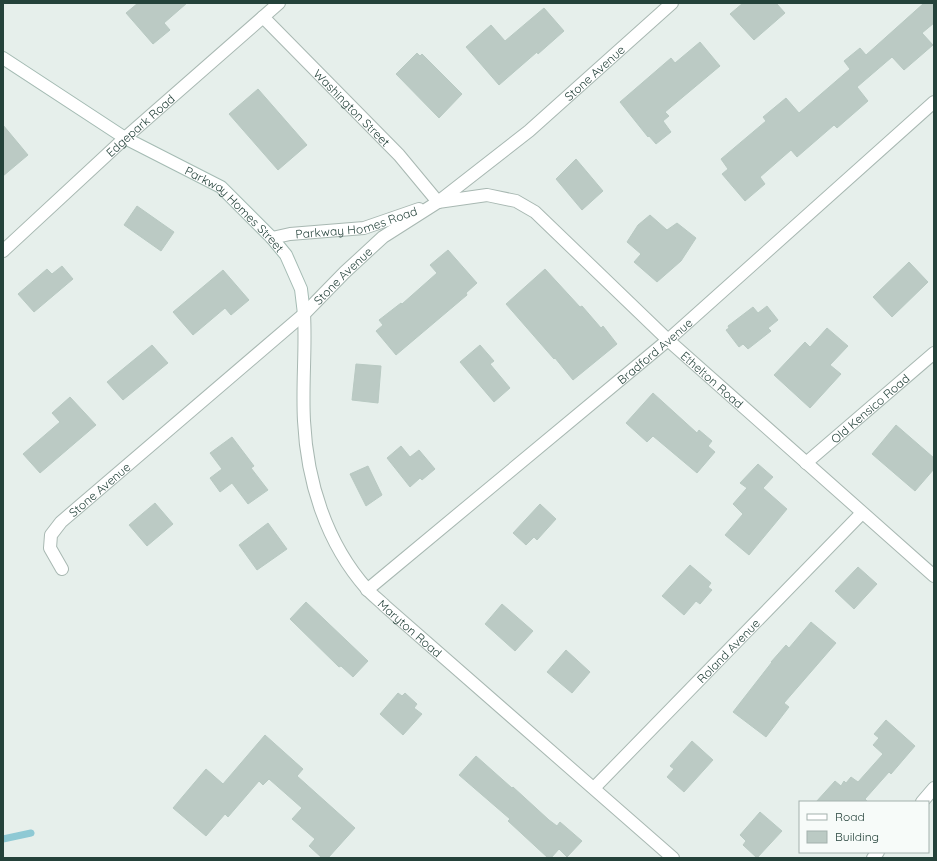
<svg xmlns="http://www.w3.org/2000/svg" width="937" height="861" font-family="Quicksand,sans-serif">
<rect width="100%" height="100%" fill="#e6efeb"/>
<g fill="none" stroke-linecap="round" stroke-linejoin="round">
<path stroke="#8ec9d4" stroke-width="7" d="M 3,839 L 31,833"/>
</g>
<path fill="#bbcac4" stroke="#b8c9c2" d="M 138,3 L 187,3 L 164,23 L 170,30 L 153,44 L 126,13 Z
M 743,3 L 776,3 L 785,13 L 754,40 L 730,14 Z
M 924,3 L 934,3 L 934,23 L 922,33 L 933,45 L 904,70 L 892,57 L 857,87 L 868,101 L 837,128 L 834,125 L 797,157 L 791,150 L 760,177 L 765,184 L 745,201 L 722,174 L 728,169 L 721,159 L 766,121 L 763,117 L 786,98 L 799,113 L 850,69 L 844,61 L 860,48 L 866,55 Z
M 544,8 L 564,31 L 538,54 L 537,52 L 499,85 L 466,47 L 491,25 L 505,41 Z
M 700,42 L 720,66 L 665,112 L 669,116 L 663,121 L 671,132 L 656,144 L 649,136 L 648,137 L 620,102 L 671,58 L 675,63 Z
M 417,53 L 420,56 L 422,54 L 462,94 L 439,118 L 396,74 Z
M 258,89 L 307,145 L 278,170 L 229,114 Z
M 3,125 L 28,155 L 3,176 Z
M 576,159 L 603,191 L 582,210 L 556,179 Z
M 137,206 L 174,232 L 161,251 L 124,225 Z
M 650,215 L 667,230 L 677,223 L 696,238 L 681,261 L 657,282 L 634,262 L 641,254 L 627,242 L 638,225 Z
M 448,250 L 477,283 L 466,293 L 467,295 L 396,355 L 376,331 L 383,325 L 379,320 L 401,303 L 402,304 L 437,273 L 430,265 Z
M 909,262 L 928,282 L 892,317 L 873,297 Z
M 62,266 L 73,279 L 34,312 L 18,294 L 47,269 L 52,274 Z
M 545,269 L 580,307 L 582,306 L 601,328 L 603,326 L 617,344 L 573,380 L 555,358 L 554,359 L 506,304 Z
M 223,270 L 249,300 L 231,315 L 225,308 L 193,335 L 173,312 Z
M 767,306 L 778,320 L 768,328 L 771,331 L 748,349 L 743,344 L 739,347 L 726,330 L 729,328 L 728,326 L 753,307 L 758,313 Z
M 827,328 L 848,346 L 830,365 L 841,374 L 810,408 L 774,375 L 805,342 L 810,347 Z
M 152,345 L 168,363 L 123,400 L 107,382 Z
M 480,345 L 494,361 L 490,364 L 510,388 L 494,402 L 460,362 Z
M 356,364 L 381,366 L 378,403 L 352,400 Z
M 653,393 L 697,433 L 699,430 L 712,441 L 708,446 L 715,452 L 697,473 L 653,436 L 647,442 L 626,423 Z
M 70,397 L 96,425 L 40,473 L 23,454 L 60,422 L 52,413 Z
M 896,425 L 934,458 L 934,469 L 915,491 L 872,454 Z
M 232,437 L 254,466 L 251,468 L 268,490 L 248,504 L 232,483 L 220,492 L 210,478 L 222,469 L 210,453 Z
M 401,446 L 410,457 L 419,450 L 435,469 L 422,480 L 420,478 L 410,487 L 387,458 Z
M 758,464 L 773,477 L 763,488 L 787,509 L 749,555 L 725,535 L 743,514 L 733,504 L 747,488 L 740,483 Z
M 368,466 L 382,495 L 366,506 L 350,474 Z
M 155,503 L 173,524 L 147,546 L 129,525 Z
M 540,504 L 556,519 L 537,540 L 534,537 L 526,545 L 513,533 Z
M 268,523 L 287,549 L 257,570 L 239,545 Z
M 690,565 L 711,583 L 708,587 L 712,590 L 700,604 L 696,601 L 684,615 L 662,596 Z
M 858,567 L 877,584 L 854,609 L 835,591 Z
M 306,602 L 368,661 L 353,677 L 341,666 L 339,667 L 290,619 Z
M 502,604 L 533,631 L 515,651 L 485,624 Z
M 811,622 L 836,643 L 784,703 L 789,707 L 766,737 L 733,712 L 772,662 L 771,662 L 786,645 L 789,648 Z
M 566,650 L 590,672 L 572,693 L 547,672 Z
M 398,693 L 402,696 L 405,693 L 417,704 L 414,708 L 422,714 L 403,735 L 380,714 Z
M 886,720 L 915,746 L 891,774 L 889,772 L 865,799 L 868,802 L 816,802 L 835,781 L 841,786 L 844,781 L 846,783 L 851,777 L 858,782 L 883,754 L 873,745 L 879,738 L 874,734 Z
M 265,735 L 303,769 L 297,776 L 355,828 L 328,858 L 322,858 L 309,846 L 315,839 L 292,819 L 302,808 L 269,779 L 263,785 L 259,781 L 228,817 L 225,814 L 206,836 L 173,808 L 206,769 L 223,784 Z
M 692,741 L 713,760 L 684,792 L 667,777 L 674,769 L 670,766 Z
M 476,756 L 512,788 L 513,787 L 549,820 L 557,826 L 560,822 L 582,841 L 567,857 L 559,849 L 551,858 L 548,858 L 508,821 L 510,819 L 459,775 Z
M 760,812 L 782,831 L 757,858 L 743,845 L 746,841 L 740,835 Z"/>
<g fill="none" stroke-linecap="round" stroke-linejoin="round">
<g stroke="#a8b8b2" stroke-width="14">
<g id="street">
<path id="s1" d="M 263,17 L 399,155 L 438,202"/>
<path id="s2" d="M 438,202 L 487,195 L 516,201 L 535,212 L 668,340 L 934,576"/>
<path id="s3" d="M 272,238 L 290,234 L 364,228 L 419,209"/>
<path id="s4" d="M 3,251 L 125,138 L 279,3"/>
<path id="s5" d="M 304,314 C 306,349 302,385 304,421 C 307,481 326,543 367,589 C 372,595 379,600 385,606 L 673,858"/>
<path id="s6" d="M 806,463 L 934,353"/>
<path id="s7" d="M 62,569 L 50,548 L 51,535 L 61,522 L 304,314 L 345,272 L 383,237 L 438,202 L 529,131 L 672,3"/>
<path id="s8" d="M 367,590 L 668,340 L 934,102"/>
<path id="s9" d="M 594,788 L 862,513"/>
<path d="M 922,802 L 934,788"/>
<path d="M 873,858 L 878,852"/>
</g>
</g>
<g stroke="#a4bbb3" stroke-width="14">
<g id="secondary">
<path id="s10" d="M 3,58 L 125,138 L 221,187 L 272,238 L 286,255 L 301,289 L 304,314"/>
</g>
</g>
<use href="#street" stroke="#fff" stroke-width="12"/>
<use href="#secondary" stroke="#fff" stroke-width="12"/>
</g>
<g text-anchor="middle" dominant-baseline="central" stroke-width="4" stroke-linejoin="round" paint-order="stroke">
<g font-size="12" fill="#24423a" stroke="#f7fbf9">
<text stroke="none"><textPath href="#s7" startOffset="752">Stone Avenue</textPath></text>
<text stroke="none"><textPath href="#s1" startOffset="127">Washington Street</textPath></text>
<text stroke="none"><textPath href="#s4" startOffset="186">Edgepark Road</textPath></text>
<text stroke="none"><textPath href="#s10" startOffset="278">Parkway Homes Street</textPath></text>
<text stroke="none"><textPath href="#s3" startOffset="86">Parkway Homes Road</textPath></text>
<text stroke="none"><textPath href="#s7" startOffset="428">Stone Avenue</textPath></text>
<text stroke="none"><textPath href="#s8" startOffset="374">Bradford Avenue</textPath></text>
<text stroke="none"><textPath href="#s2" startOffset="345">Ethelton Road</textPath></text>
<text stroke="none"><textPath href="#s6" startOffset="84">Old Kensico Road</textPath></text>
<text stroke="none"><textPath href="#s7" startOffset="104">Stone Avenue</textPath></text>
<text stroke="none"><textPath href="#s5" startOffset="348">Maryton Road</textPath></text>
<text stroke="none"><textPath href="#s9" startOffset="192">Roland Avenue</textPath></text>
</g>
</g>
<rect width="937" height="861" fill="none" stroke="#24423a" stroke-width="8"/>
<rect x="799" y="801" width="130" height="52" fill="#f7fbf9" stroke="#a3b1ad"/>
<rect x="807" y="814" width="20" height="6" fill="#ffffff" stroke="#a3b1ad"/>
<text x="835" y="821" font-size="12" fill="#24423a">Road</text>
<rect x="807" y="831" width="20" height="12" fill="#bbcac4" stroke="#a3b1ad"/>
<text x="835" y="841" font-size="12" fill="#24423a">Building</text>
</svg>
